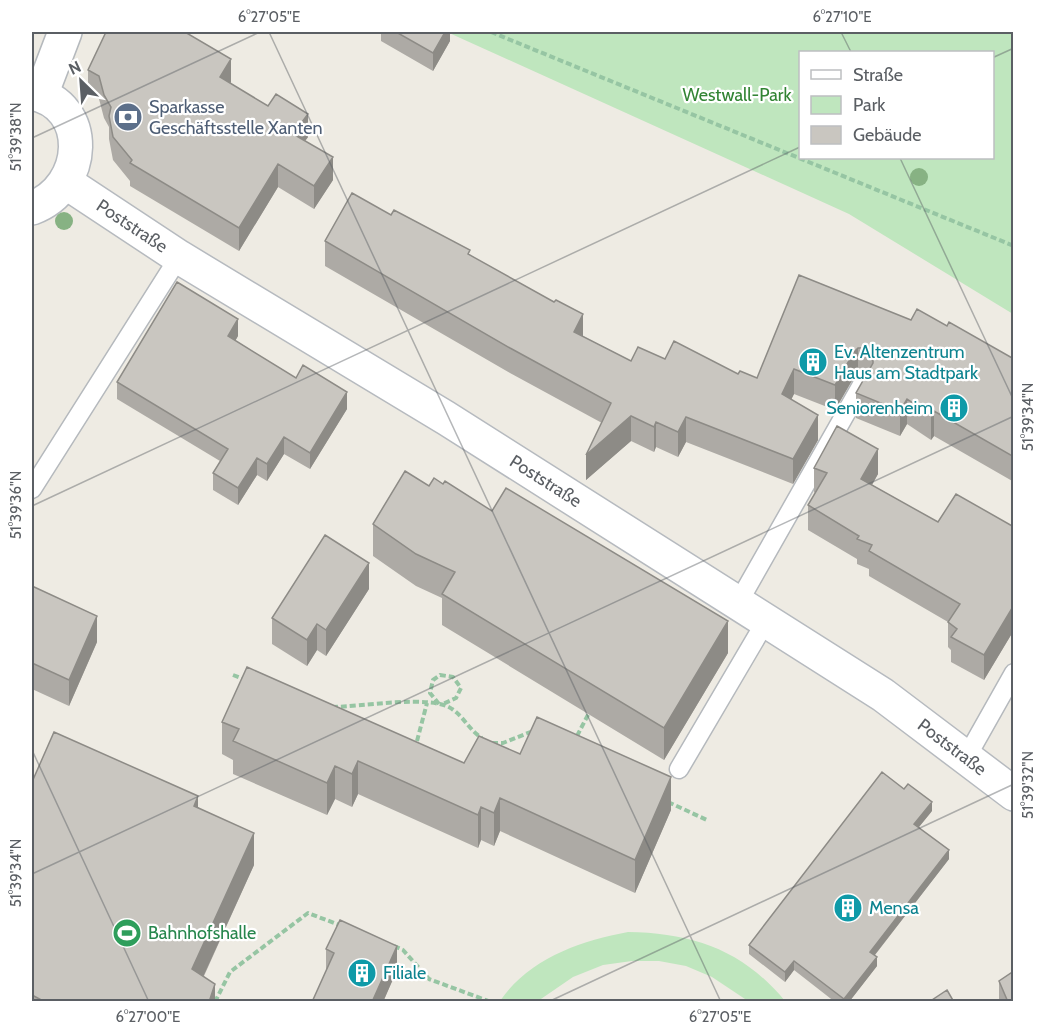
<svg xmlns="http://www.w3.org/2000/svg" width="1045" height="1033" font-family="Cabin,sans-serif">
<rect width="100%" height="100%" fill="#eeebe3"/>
<path fill="#bfe6be" fill-rule="evenodd" d="M 447,32 L 1013,32 L 1013,314 L 849,214 ZM 800,52 L 992,52 L 992,158 L 800,158 Z
M 628,932 C 693,933 743,950 785,1001 L 748,1001 L 712,977 L 686,966 L 659,961 L 632,961 L 603,965 L 573,977 L 538,1001 L 500,1001 C 529,959 579,941 628,932 Z"/>
<g fill="none" stroke-linecap="round" stroke-linejoin="round">
<g stroke="#b5b9bd" stroke-width="21">
<path id="lane" d="M 32,489 L 179,257
M 738,603 L 863,383
M 966,758 L 1014,673
M 679,769 L 766,621"/>
</g>
<g stroke="#b5b9bd" stroke-width="36">
<path id="street" d="M 41,95 L 65,32"/>
</g>
<g stroke="#b6babf" stroke-width="36">
<g id="secondary">
<path d="M 32,93 C 92,105 88,187 32,208"/>
<path id="s1" d="M 67,183 L 179,257 L 446,418 L 883,695 L 1014,794"/>
</g>
</g>
<path stroke="#96c5a3" stroke-width="4" stroke-dasharray="6 3" stroke-linecap="butt" d="M 491,32 L 1014,246
M 233,675 L 246,680
M 439,704 L 430,693 L 433,680 L 440,675 L 453,677 L 461,688 L 456,698 L 443,704
M 332,707 C 359,707 432,694 452,709 C 464,717 470,731 482,738
M 577,736 L 590,711
M 417,741 L 427,703
M 492,743 L 503,743 L 533,731
M 668,802 L 707,820
M 394,946 L 403,950 L 429,979 L 491,1002
M 215,1002 L 230,972 L 308,913 L 342,926"/>
<use href="#lane" stroke="#fff" stroke-width="18"/>
<use href="#street" stroke="#fff" stroke-width="33"/>
<use href="#secondary" stroke="#fff" stroke-width="33"/>
</g>
<g fill="#87b283">
<circle cx="919" cy="177" r="9"/>
<circle cx="64" cy="221" r="9"/>
</g>
<path fill="#adaaa5" d="M 381,32 L 450,32 L 450,41 L 433,71 L 381,41 Z
M 88,70 L 231,82 L 230,83 L 308,137 L 305,141 L 333,180 L 314,209 L 278,187 L 239,251 L 130,186 L 130,181 L 113,160 L 109,139 L 109,127 L 104,118 L 99,99 L 88,93 Z
M 391,215 L 470,255 L 583,336 L 631,361 L 665,359 L 757,378 L 911,320 L 947,326 L 1014,359 L 1014,482 L 934,436 L 931,440 L 907,424 L 900,436 L 856,418 L 856,393 L 867,373 L 858,373 L 854,377 L 835,410 L 794,394 L 791,399 L 818,440 L 793,484 L 686,442 L 678,457 L 656,447 L 654,452 L 631,441 L 586,480 L 602,423 L 510,373 L 325,266 L 325,241 Z
M 238,336 L 235,341 L 347,409 L 310,469 L 284,454 L 267,481 L 257,475 L 238,505 L 213,490 L 213,473 L 220,461 L 117,399 L 117,382 Z
M 814,468 L 878,474 L 872,485 L 938,522 L 1014,527 L 1014,630 L 984,680 L 951,662 L 951,650 L 948,647 L 948,622 L 869,576 L 869,569 L 857,564 L 857,559 L 808,530 L 808,505 L 815,493 L 814,492 Z
M 429,486 L 492,511 L 728,653 L 664,760 L 442,625 L 442,598 L 416,586 L 373,556 L 373,524 Z
M 32,586 L 97,642 L 69,706 L 32,689 Z
M 369,589 L 326,656 L 317,650 L 307,666 L 272,644 L 272,618 Z
M 222,722 L 464,763 L 520,754 L 671,810 L 635,893 L 500,831 L 494,846 L 481,840 L 478,848 L 358,794 L 352,807 L 335,799 L 327,815 L 233,774 L 233,760 L 222,754 Z
M 32,782 L 198,807 L 254,865 L 204,976 L 215,1002 L 32,1002 Z
M 932,811 L 919,827 L 949,859 L 875,955 L 877,966 L 849,1002 L 835,1002 L 794,970 L 785,982 L 749,954 L 749,945 Z
M 326,949 L 397,970 L 383,1002 L 312,1002 L 326,971 Z
M 999,981 L 1014,1002 L 999,1002 Z"/>
<path fill="#8d8b86" d="M 445,32 L 450,32 L 450,41 L 433,71 L 433,53 Z
M 231,59 L 231,82 L 220,100 L 220,77 Z
M 308,114 L 308,137 L 293,157 L 293,134 Z
M 333,157 L 333,180 L 314,209 L 314,186 Z
M 278,164 L 278,187 L 239,251 L 239,228 Z
M 583,314 L 583,339 L 574,332 Z
M 238,319 L 238,336 L 228,353 L 228,336 Z
M 858,348 L 858,373 L 854,377 L 835,410 L 835,385 L 854,352 Z
M 794,369 L 794,394 L 782,419 L 782,394 Z
M 347,392 L 347,409 L 310,469 L 310,453 Z
M 907,399 L 907,424 L 900,436 L 900,411 Z
M 934,411 L 934,436 L 931,440 L 931,415 Z
M 818,415 L 818,440 L 793,484 L 793,459 Z
M 631,416 L 631,441 L 586,480 L 586,455 Z
M 686,417 L 686,442 L 678,457 L 678,432 Z
M 656,422 L 656,447 L 654,452 L 654,427 Z
M 284,437 L 284,454 L 267,481 L 267,464 Z
M 878,449 L 878,474 L 861,504 L 861,479 Z
M 257,458 L 257,475 L 238,505 L 238,488 Z
M 369,563 L 369,589 L 326,656 L 326,630 Z
M 1014,605 L 1014,630 L 984,680 L 984,655 Z
M 97,616 L 97,642 L 69,706 L 69,680 Z
M 728,621 L 728,653 L 664,760 L 664,728 Z
M 317,624 L 317,650 L 307,666 L 307,640 Z
M 358,761 L 358,794 L 352,807 L 352,774 Z
M 335,766 L 335,799 L 327,815 L 327,783 Z
M 671,777 L 671,810 L 635,893 L 635,860 Z
M 198,796 L 198,828 L 194,806 Z
M 500,798 L 500,831 L 494,846 L 494,813 Z
M 932,802 L 932,811 L 914,833 L 914,824 Z
M 481,807 L 481,840 L 478,848 L 478,815 Z
M 254,833 L 254,865 L 192,1001 L 192,969 Z
M 949,850 L 949,859 L 870,961 L 870,952 Z
M 397,946 L 397,970 L 383,1002 L 372,1002 Z
M 877,957 L 877,966 L 849,1002 L 844,1002 L 844,999 Z
M 794,961 L 794,970 L 785,982 L 785,972 Z
M 215,984 L 215,1002 L 209,1002 Z"/>
<path fill="#c9c6c0" stroke="#8d8b86" stroke-width="1.5" d="M 106,32 L 185,32 L 231,59 L 220,77 L 268,106 L 276,94 L 308,114 L 293,134 L 333,157 L 314,186 L 278,164 L 239,228 L 130,163 L 132,160 L 113,137 L 109,116 L 111,107 L 104,95 L 99,76 L 88,70 Z
M 396,32 L 445,32 L 433,53 Z
M 352,193 L 391,215 L 394,210 L 470,250 L 468,254 L 554,302 L 556,300 L 583,314 L 574,332 L 631,361 L 638,347 L 665,359 L 674,341 L 738,374 L 740,371 L 757,378 L 799,275 L 911,320 L 917,309 L 947,326 L 949,322 L 1014,359 L 1014,457 L 934,411 L 931,415 L 907,399 L 900,411 L 856,393 L 873,363 L 873,353 L 868,348 L 858,348 L 854,352 L 835,385 L 794,369 L 782,394 L 818,415 L 793,459 L 686,417 L 678,432 L 656,422 L 654,427 L 631,416 L 586,455 L 611,403 L 510,348 L 325,241 Z
M 177,282 L 238,319 L 228,336 L 296,378 L 303,365 L 347,392 L 310,453 L 284,437 L 267,464 L 257,458 L 238,488 L 213,473 L 228,449 L 117,382 Z
M 837,426 L 878,449 L 861,479 L 938,522 L 956,494 L 1014,527 L 1014,605 L 984,655 L 951,637 L 957,629 L 948,622 L 960,604 L 869,551 L 872,545 L 857,539 L 859,536 L 808,505 L 827,473 L 814,468 Z
M 405,471 L 429,486 L 434,478 L 443,484 L 445,481 L 492,511 L 506,488 L 728,621 L 664,728 L 442,594 L 455,572 L 416,554 L 373,524 Z
M 325,535 L 369,563 L 326,630 L 317,624 L 307,640 L 272,618 Z
M 32,586 L 97,616 L 69,680 L 32,663 Z
M 247,667 L 464,763 L 479,736 L 520,754 L 537,717 L 671,777 L 635,860 L 500,798 L 494,813 L 481,807 L 478,815 L 358,761 L 352,774 L 335,766 L 327,783 L 233,741 L 239,729 L 222,722 Z
M 54,732 L 198,796 L 194,806 L 254,833 L 192,969 L 215,984 L 209,1002 L 45,1002 L 32,995 L 32,782 Z
M 882,772 L 904,789 L 908,784 L 932,802 L 914,824 L 949,850 L 870,952 L 877,957 L 844,999 L 794,961 L 785,972 L 749,945 Z
M 340,920 L 397,946 L 372,1002 L 312,1002 L 334,953 L 326,949 Z
M 1014,971 L 1014,1002 L 1008,1002 L 999,981 Z
M 947,990 L 954,1002 L 929,1002 Z"/>
<path fill="none" stroke="#5b5f64" stroke-width="1.5" stroke-opacity="0.45" d="M 269,32 L 721,1002M 841,32 L 851,52M 992,58 L 1014,48M 32,138 L 260,32M 900,158 L 1014,401M 32,506 L 800,147M 32,750 L 149,1002M 32,874 L 1014,416M 548,1002 L 1014,784"/>
<defs>
<g id="bank-disc" transform="scale(1.5)"><circle r="9.5" fill="#5c6f8a" stroke="#fff"/><path d="M-6-4H6V4H-6ZM0-2.3a2.3 2.3 0 1 0 0 4.6a2.3 2.3 0 1 0 0-4.6Z" fill="#fff"/></g>
<g id="building-disc" transform="scale(1.5)"><circle r="9.5" fill="#0f9aa8" stroke="#fff"/><path d="M-4-6H4V6H1V3H-1V6H-4ZM-2.5-4.3h1.7v1.8h-1.7ZM.8-4.3h1.7v1.8H.8ZM-2.5-1h1.7V.8h-1.7ZM.8-1h1.7V.8H.8Z" fill="#fff"/></g>
<g id="stadium-disc" transform="scale(1.5)"><circle r="9.5" fill="#2e9e5b" stroke="#fff"/><path d="M0-5a6.5 5 0 1 0 0 10a6.5 5 0 1 0 0-10ZM-3.5-1.8h7v3.6h-7Z" fill="#fff"/></g>
</defs>
<g fill-rule="evenodd">
<use href="#bank-disc" x="128" y="117"/>
<use href="#building-disc" x="813" y="362"/>
<use href="#building-disc" x="954" y="408"/>
<use href="#building-disc" x="848" y="908"/>
<use href="#stadium-disc" x="127" y="933"/>
<use href="#building-disc" x="362" y="973"/>
</g>
<g text-anchor="middle" dominant-baseline="central" stroke-width="4.5" stroke-linejoin="round" paint-order="stroke">
<g font-size="18" fill="#328434" stroke="#fff">
<text x="737" y="95">Westwall-Park</text>
</g>
<g font-size="18" fill="#4e5e75" stroke="#fff" text-anchor="start">
<text x="149" y="107">Sparkasse<tspan x="149" dy="21">Geschäftsstelle Xanten</tspan></text>
</g>
<g font-size="18" fill="#5b5f64" stroke="#fff">
<text stroke="none"><textPath href="#s1" startOffset="78">Poststraße</textPath></text>
<text stroke="none"><textPath href="#s1" startOffset="564">Poststraße</textPath></text>
<text stroke="none"><textPath href="#s1" startOffset="1050">Poststraße</textPath></text>
</g>
<g font-size="18" fill="#0d838f" stroke="#fff" text-anchor="start">
<text x="834" y="352">Ev. Altenzentrum<tspan x="834" dy="21">Haus am Stadtpark</tspan></text>
<text x="933" y="408" text-anchor="end">Seniorenheim</text>
<text x="869" y="908">Mensa</text>
<text x="383" y="973">Filiale</text>
</g>
<g font-size="18" fill="#27864d" stroke="#fff" text-anchor="start">
<text x="148" y="933">Bahnhofshalle</text>
</g>
</g>
<rect width="1045" height="1033" fill="none" stroke="#ffffff" stroke-width="66"/>
<rect x="799" y="51" width="195" height="108" fill="#ffffff" stroke="#bdbfc1" stroke-width="1.5"/>
<rect x="811" y="70" width="30" height="9" fill="#ffffff" stroke="#bdbfc1" stroke-width="1.5"/>
<text x="853" y="81" font-size="18" fill="#5b5f64">Straße</text>
<rect x="811" y="96" width="30" height="18" fill="#bfe6be" stroke="#bdbfc1" stroke-width="1.5"/>
<text x="853" y="111" font-size="18" fill="#5b5f64">Park</text>
<rect x="811" y="126" width="30" height="18" fill="#c9c6c0" stroke="#bdbfc1" stroke-width="1.5"/>
<text x="853" y="141" font-size="18" fill="#5b5f64">Gebäude</text>
<g transform="translate(81 81) rotate(335)" stroke="#ffffff" stroke-width="4.5" paint-order="stroke">
<path d="M0-4.5L10 22L0 15L-10 22Z" fill="#5b5f64"/>
<text y="-9" font-size="16" font-weight="bold" text-anchor="middle" fill="#5b5f64">N</text>
</g>
<rect x="33" y="33" width="979" height="967" fill="none" stroke="#5b5f64" stroke-width="2"/>
<g font-size="15" text-anchor="middle" fill="#5b5f64">
<text x="269" y="22">6°27'05"E</text>
<text x="842" y="22">6°27'10"E</text>
<text transform="translate(16 137) rotate(-90)" y="5">51°39'38"N</text>
<text transform="translate(1028 417) rotate(-90)" y="5">51°39'34"N</text>
<text transform="translate(16 505) rotate(-90)" y="5">51°39'36"N</text>
<text transform="translate(1028 785) rotate(-90)" y="5">51°39'32"N</text>
<text transform="translate(16 873) rotate(-90)" y="5">51°39'34"N</text>
<text x="148" y="1022">6°27'00"E</text>
<text x="720" y="1022">6°27'05"E</text>
</g>
</svg>
